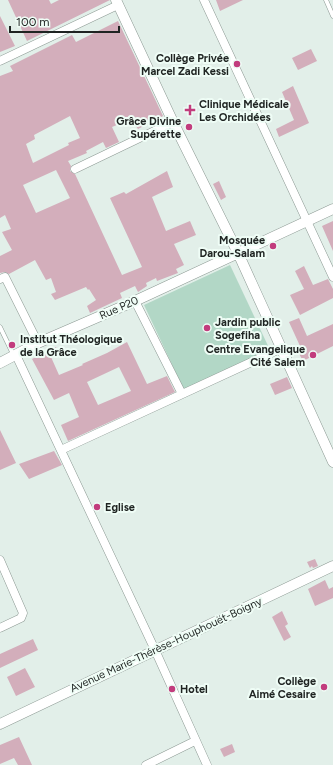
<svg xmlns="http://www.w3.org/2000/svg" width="333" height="765" font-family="Figtree,sans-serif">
<rect width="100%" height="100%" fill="#e2efe9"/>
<path fill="#b2d7c6" d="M 230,265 L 270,350 L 184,390 L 144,305 Z"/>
<path fill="#d3aebb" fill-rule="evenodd" d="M 8,0 L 49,0 L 51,4 L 59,0 L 110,0 L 27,41 Z
M 216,0 L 243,0 L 220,11 Z
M 0,16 L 15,46 L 0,52 Z
M 118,21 L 163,116 L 138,129 L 131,119 L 112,127 L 119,142 L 106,148 L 103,142 L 86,151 L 87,153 L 68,161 L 71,166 L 70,171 L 75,174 L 122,275 L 142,267 L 110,198 L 124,192 L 126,194 L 167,171 L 173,187 L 152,197 L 166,231 L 190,221 L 196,235 L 174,244 L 184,265 L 176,269 L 178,273 L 157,281 L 156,278 L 146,283 L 147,286 L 138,292 L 135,286 L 120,293 L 122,298 L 90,313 L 87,306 L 96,300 L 89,289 L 88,290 L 86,287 L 55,300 L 51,294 L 56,292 L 51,278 L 46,280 L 35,260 L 9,274 L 5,272 L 0,273 L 0,256 L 12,250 L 2,232 L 11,229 L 5,215 L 0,218 L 0,76 L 13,71 L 10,66 L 72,35 L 76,42 ZM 70,116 L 80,138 L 68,143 L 69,145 L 33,163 L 26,144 L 35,139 L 34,135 ZM 56,170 L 70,198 L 36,213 L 23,185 Z
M 311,49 L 317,61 L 298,70 L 292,58 Z
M 293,86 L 309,123 L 279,137 L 276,129 L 294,120 L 282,92 Z
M 219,181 L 226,197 L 221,200 L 213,184 Z
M 333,221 L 333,251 L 322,226 Z
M 304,266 L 313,285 L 328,279 L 333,289 L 333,298 L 300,315 L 290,295 L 304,289 L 295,271 Z
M 299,318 L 307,336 L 333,324 L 333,346 L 303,361 L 296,348 L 300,346 L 289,322 Z
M 127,342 L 147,384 L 167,376 L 175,392 L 68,441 L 61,425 L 79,417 L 69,393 L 54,400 L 32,359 L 56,347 L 58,353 L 51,357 L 59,375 L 83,365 L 82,364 L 107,353 ZM 119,367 L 131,391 L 98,405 L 87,382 Z
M 287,377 L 292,388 L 275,395 L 270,384 Z
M 0,430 L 16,463 L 0,470 Z
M 54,451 L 62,465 L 29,479 L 19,464 Z
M 315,559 L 318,566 L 313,568 L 312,566 L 310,568 L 307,562 Z
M 325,580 L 329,589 L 333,587 L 333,598 L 315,606 L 308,589 Z
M 282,611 L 288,624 L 285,626 L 291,637 L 284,641 L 272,617 Z
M 33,639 L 38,650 L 0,668 L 0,654 Z
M 25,668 L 35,687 L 16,696 L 7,677 Z
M 19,737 L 32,765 L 18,765 L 14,758 L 0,764 L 0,745 Z
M 232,744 L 235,752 L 224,757 L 220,749 Z"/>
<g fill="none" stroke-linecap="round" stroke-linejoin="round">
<g stroke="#8c9993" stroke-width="5">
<path id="service" d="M 326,0 L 333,16
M 0,327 L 14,356"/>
</g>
<g stroke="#8c9993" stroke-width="9">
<path id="minor" d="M 204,0 L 333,277
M 0,61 L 118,5
M 75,169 L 173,122
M 0,279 L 5,277 L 38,343
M 135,301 L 182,394
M 16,355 L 155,650 L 207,765
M 61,450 L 282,348
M 0,560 L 23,613 L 21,618 L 0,628
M 146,765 L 195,741"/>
</g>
<g stroke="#8c9993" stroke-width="11">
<path id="tertiary" d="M 116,0 L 173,122 L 238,253 L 333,462
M 0,363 L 38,343 L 135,301 L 333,209
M 0,724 L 333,566"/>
</g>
<use href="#service" stroke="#fff" stroke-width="4"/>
<use href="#minor" stroke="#fff" stroke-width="8"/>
<use href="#tertiary" stroke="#fff" stroke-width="10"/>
</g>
<g fill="#c23c7d" stroke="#effdf6" stroke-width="1.5">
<circle cx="237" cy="64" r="4"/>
<path d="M188 104h4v4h4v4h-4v4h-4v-4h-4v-4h4z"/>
<circle cx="189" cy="127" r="4"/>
<circle cx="273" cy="246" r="4"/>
<circle cx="207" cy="328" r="4"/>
<circle cx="12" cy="345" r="4"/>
<circle cx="313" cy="355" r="4"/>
<circle cx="97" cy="507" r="4"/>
<circle cx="324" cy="687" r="4"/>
<circle cx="172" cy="689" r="4"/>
</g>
<g text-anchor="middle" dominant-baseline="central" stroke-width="4" stroke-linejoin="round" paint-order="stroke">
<g font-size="11" font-weight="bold" fill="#1f2422" stroke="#effdf6" text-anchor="end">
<text x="229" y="58">Collège Privée<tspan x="229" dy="13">Marcel Zadi Kessi</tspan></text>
<text x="199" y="104" text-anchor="start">Clinique Médicale<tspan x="199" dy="13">Les Orchidées</tspan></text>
<text x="181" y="121">Grâce Divine<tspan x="181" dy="13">Supérette</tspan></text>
<text x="265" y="240">Mosquée<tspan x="265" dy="13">Darou-Salam</tspan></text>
<text x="215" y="322" text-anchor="start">Jardin public<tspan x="215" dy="13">Sogefiha</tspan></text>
<text x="20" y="339" text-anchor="start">Institut Théologique<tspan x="20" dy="13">de la Grâce</tspan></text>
<text x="305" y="349">Centre Evangelique<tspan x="305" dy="13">Cité Salem</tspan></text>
<text x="105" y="507" text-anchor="start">Eglise</text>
<text x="316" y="681">Collège<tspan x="316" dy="13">Aimé Cesaire</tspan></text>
<text x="180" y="689" text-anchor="start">Hotel</text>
</g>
<g font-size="11" fill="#1f2422" stroke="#effdf6">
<text transform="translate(119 308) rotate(-24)">Rue P20</text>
<text transform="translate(166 645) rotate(-25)">Avenue Marie-Thérèse-Houphouët-Boigny</text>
</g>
</g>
<path d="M10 26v6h109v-6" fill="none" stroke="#1f2422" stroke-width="2"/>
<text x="16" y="26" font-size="12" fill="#1f2422" stroke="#effdf6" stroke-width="3" paint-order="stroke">100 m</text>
</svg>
